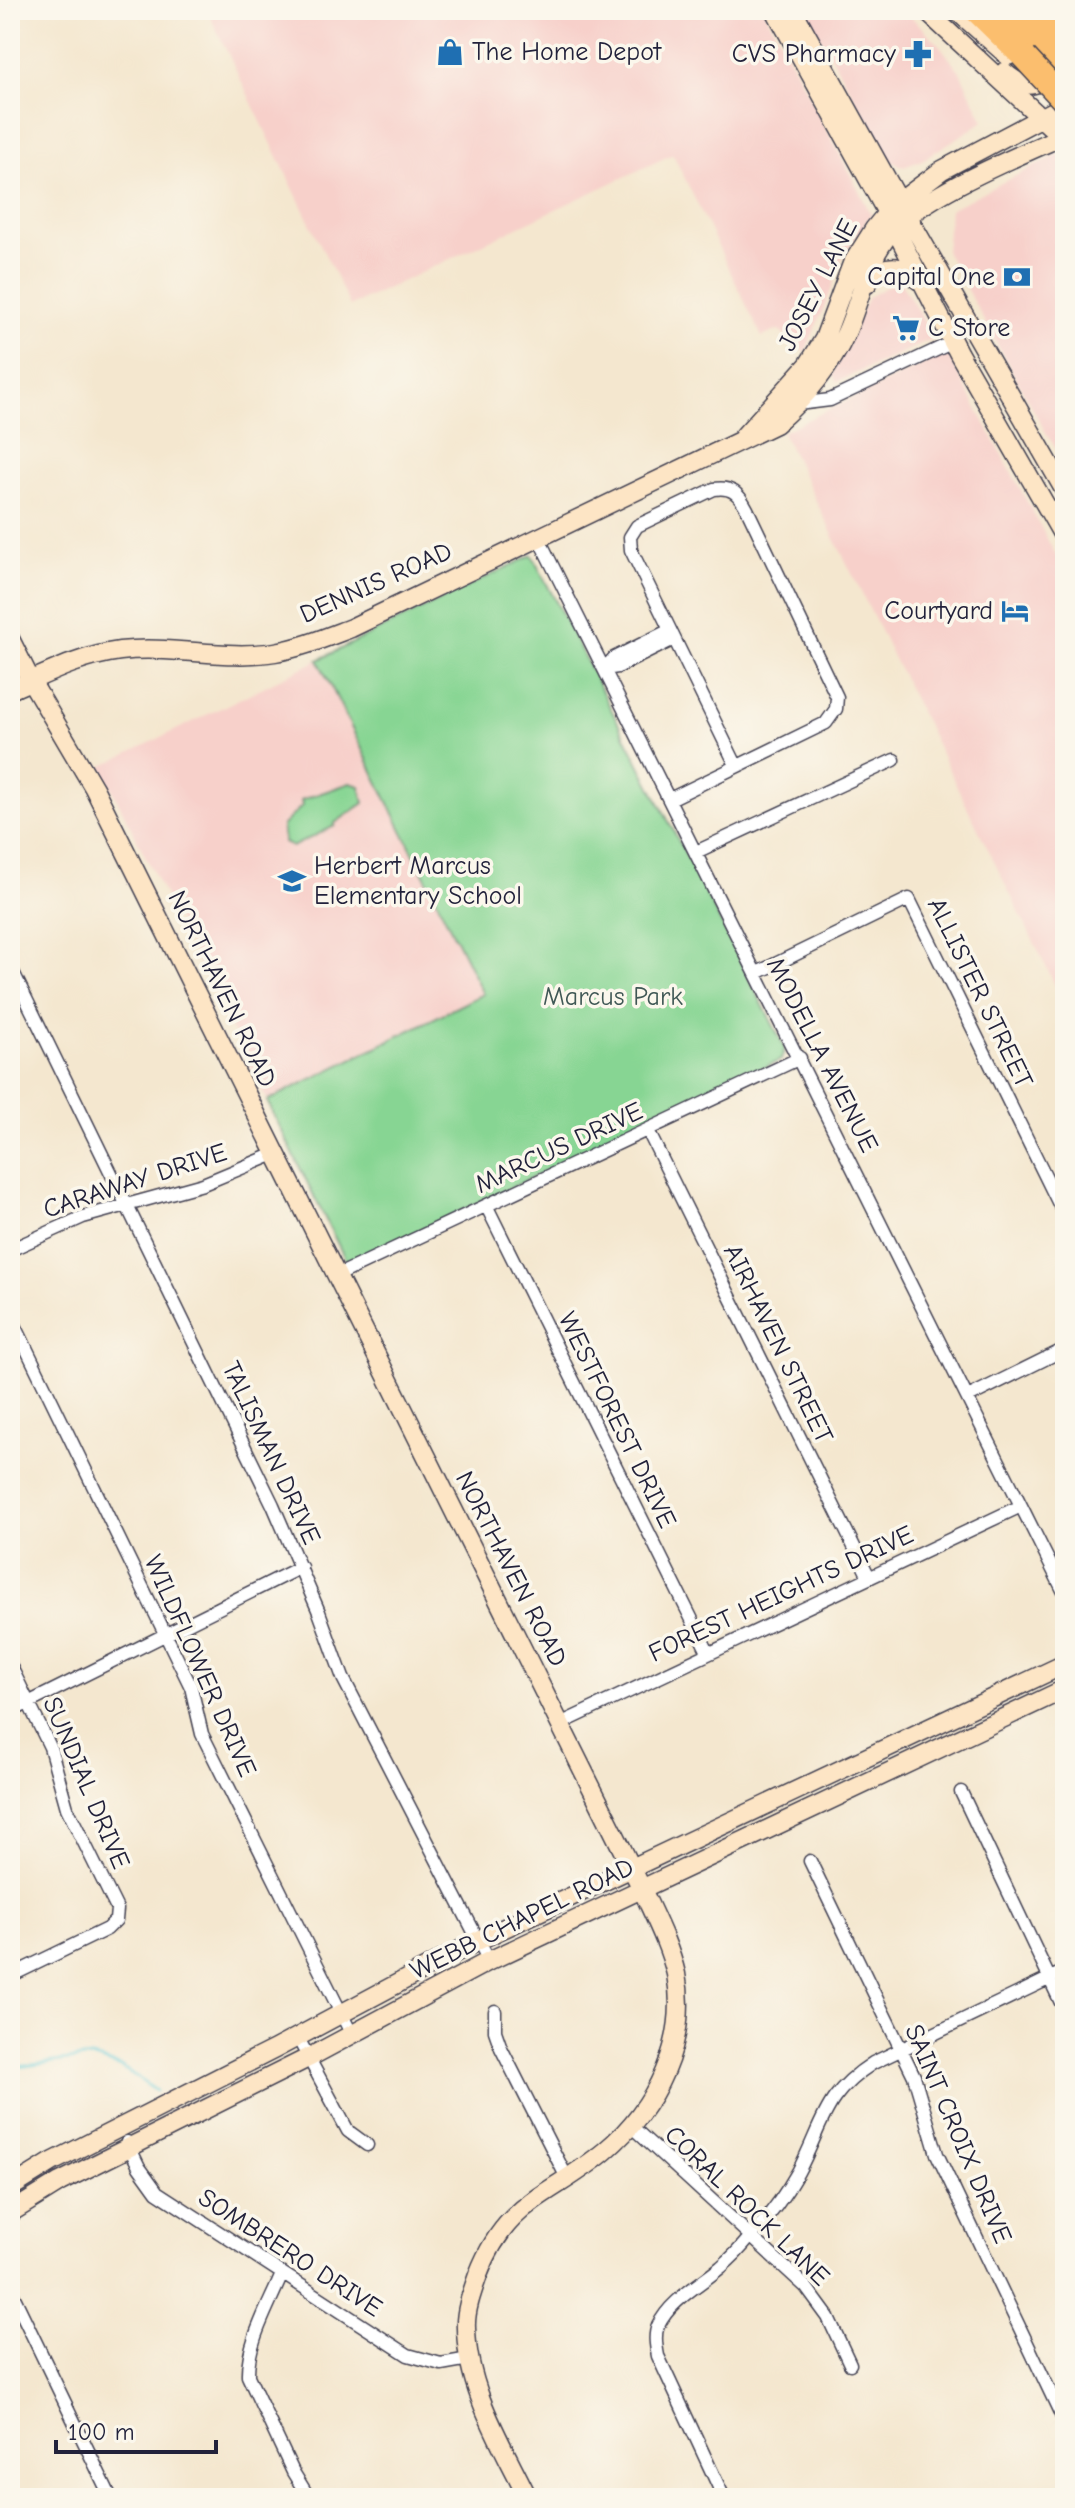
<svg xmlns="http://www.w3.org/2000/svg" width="1075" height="2508" font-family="'Comic Neue',sans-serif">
<rect width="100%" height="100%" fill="#fbf7ec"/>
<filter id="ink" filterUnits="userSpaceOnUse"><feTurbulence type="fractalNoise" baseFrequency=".0125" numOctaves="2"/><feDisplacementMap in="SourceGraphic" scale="16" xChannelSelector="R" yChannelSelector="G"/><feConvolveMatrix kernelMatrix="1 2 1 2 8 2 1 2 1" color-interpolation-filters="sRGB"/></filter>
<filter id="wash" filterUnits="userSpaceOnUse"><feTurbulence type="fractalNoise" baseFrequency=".006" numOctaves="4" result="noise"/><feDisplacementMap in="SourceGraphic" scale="32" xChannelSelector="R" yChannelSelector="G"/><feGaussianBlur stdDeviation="1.8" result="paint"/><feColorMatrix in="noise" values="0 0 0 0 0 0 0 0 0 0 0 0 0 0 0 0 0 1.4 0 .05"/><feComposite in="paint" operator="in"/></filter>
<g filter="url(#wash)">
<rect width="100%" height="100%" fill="#f4e7cf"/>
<path fill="#f7d0ca" d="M 207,10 L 764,10 L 871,214 L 842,257 L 830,293 L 805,352 L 778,330 L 762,337 L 673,154 L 350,306 Z
M 805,10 L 904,10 L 936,41 L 959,70 L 984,121 L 922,160 L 904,167 L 890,161 Z
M 1065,151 L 1065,461 L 1049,438 L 946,252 L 950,209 Z
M 899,280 L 934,338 L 837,382 L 833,374 L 868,297 Z
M 947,353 L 1065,572 L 1065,1005 L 782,432 Z
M 318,660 L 483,994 L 267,1101 L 101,767 Z"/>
<path fill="#87d593" stroke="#547c67" stroke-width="2" d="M 532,555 L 785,1048 L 781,1060 L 348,1265 L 267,1101 L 483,994 L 318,660 Z
M 350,783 L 360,786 L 364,803 L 335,823 L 335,826 L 292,847 L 284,843 L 282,826 L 302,806 L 301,800 Z"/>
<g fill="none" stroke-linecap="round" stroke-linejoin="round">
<path stroke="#5bc7d4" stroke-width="3" d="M 10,2068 L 91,2057 L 122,2067 L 156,2091"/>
</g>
</g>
<g filter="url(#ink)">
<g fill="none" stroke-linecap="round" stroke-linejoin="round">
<g stroke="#424051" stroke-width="15">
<path id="street" d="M 798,404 L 830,400 L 953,342
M 538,537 L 1065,1594
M 604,669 L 614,658 L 670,630
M 604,669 L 618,667 L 674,639
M 670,799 L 826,723 L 836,709 L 837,697 L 747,509 C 739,494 732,486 714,489 L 637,526 L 630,537 L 631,550 L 736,765
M 696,852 L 894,760
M 10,966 L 273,1505 L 319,1612 L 343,1678 L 489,1961
M 757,973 L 909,899 L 1065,1216
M 648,1131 L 869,1577
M 487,1207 L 708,1652
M 10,1250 L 83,1217 L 203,1184 L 275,1154
M 336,1276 L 800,1058
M 10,1315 L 191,1687 L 202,1734 L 352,2035
M 968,1397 L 1065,1349
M 10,1665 L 50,1747 L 67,1808 L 117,1909 L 116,1920 L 107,1929 L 10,1976
M 10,1712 L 301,1567
M 560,1724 L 1021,1506
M 961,1792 L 1065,2011
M 810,1861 L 914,2076 L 937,2154 L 1065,2423
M 495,2011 L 495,2031 L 501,2048 L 567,2178
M 298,2038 L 348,2131 L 367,2145
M 631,2126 L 806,2287 L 828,2317 L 850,2364
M 127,2142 L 139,2167 L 157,2192 L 408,2355 L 441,2364 L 469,2359
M 282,2274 C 269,2306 247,2342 248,2376 L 293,2472 L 309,2498
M 10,2289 L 111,2498
M 724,2498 L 658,2356 C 656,2346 654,2335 658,2326 C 670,2300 700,2285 721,2267 C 732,2258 742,2247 751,2236 C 769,2217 785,2195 798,2172 C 824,2123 822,2096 873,2063 L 1065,1971"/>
</g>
<g stroke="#424051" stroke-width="21">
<path id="secondary" d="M 775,10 L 887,213 L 959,354 L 1065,539
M 793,10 L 899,201 L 1065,491
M 925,10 L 1065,140
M 956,10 L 1008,56
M 1004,72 C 1025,90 1031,87 1055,75
M 867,284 C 880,263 901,262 918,280
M 743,437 L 808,365 L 824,339 L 852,264 L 874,229 L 891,208 L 942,170 L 1065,105
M 10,639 L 31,681 L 94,788 L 642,1889 C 654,1916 669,1944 676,1974 C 689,2041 656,2108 605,2151 C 550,2197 507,2199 478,2275 C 472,2292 465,2311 466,2328 C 467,2390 502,2444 528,2498
M 10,690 C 46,674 81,656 120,651 C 172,645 225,660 275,652 C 301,648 327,637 351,628 L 775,424 C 805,398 830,369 846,333 C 861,299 866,262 890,233 C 922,195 1018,156 1065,135
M 10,2188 L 52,2162 L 275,2049 L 479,1940 L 1065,1664
M 10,2213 L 60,2182 L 308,2058 L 489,1961 L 1065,1689"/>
</g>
<g stroke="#424051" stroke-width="27">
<path id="highway" d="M 976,10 L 1025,58
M 1005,10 L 1065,65
M 1038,10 L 1065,40"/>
</g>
<use href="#street" stroke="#fff" stroke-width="12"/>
<use href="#secondary" stroke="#fde5c5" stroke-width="18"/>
<use href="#highway" stroke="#fbbe6e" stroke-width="24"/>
<g stroke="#424051" stroke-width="27" stroke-linecap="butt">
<path id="highway-bridge" d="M 1025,58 L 1065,101"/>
</g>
<use href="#highway-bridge" stroke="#fbbe6e" stroke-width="24"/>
</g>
</g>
<defs>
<g id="shop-bare" transform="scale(2.16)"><path d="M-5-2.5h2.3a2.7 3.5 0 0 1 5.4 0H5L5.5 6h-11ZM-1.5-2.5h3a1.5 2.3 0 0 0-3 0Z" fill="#1f6fb2" stroke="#fbf7ec" stroke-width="2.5" paint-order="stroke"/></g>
<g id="pharmacy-bare" transform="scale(2.16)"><path d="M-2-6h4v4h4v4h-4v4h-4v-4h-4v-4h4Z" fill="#1f6fb2" stroke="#fbf7ec" stroke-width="2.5" paint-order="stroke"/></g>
<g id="bank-bare" transform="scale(2.16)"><path d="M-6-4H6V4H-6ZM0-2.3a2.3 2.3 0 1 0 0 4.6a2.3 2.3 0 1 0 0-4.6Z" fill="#1f6fb2" stroke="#fbf7ec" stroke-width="2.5" paint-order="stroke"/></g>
<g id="supermarket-bare" transform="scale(2.16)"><path d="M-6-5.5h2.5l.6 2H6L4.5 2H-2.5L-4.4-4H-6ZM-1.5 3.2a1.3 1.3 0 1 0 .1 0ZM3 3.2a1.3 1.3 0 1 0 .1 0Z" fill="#1f6fb2" stroke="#fbf7ec" stroke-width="2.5" paint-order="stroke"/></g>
<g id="hotel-bare" transform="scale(2.16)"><path d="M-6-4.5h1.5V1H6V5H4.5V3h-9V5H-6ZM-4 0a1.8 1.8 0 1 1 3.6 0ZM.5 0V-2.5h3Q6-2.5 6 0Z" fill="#1f6fb2" stroke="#fbf7ec" stroke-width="2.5" paint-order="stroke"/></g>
<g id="school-bare" transform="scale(2.16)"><path d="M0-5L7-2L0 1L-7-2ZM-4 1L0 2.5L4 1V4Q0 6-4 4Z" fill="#1f6fb2" stroke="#fbf7ec" stroke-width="2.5" paint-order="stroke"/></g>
</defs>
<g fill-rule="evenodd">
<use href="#shop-bare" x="450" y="52"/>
<use href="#pharmacy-bare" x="918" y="54"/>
<use href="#bank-bare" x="1017" y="277"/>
<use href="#supermarket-bare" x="906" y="328"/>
<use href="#hotel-bare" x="1015" y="611"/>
<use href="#school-bare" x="292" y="881"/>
</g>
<g text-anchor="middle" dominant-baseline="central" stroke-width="7" stroke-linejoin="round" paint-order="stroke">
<g font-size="26" fill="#22223b" stroke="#fbf7ec" text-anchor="start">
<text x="472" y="52">The Home Depot</text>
<text x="896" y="54" text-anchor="end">CVS Pharmacy</text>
<text x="995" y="277" text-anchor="end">Capital One</text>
<text x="928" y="328">C Store</text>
<text x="993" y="611" text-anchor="end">Courtyard</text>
<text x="314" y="866">Herbert Marcus<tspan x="314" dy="30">Elementary School</tspan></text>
</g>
<g font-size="26" fill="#22223b" stroke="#fbf7ec">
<text transform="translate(818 285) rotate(-63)">JOSEY LANE</text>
<text transform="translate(376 583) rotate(-24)">DENNIS ROAD</text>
<text transform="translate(222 989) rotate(64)">NORTHAVEN ROAD</text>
<text transform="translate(980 993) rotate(64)">ALLISTER STREET</text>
<text transform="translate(822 1055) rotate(63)">MODELLA AVENUE</text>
<text transform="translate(559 1148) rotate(-25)">MARCUS DRIVE</text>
<text transform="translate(135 1181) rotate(-18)">CARAWAY DRIVE</text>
<text transform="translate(778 1344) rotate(64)">AIRHAVEN STREET</text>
<text transform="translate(617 1420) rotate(64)">WESTFOREST DRIVE</text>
<text transform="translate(271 1453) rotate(65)">TALISMAN DRIVE</text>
<text transform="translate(511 1569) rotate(63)">NORTHAVEN ROAD</text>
<text transform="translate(781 1594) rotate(-25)">FOREST HEIGHTS DRIVE</text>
<text transform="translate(200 1666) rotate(66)">WILDFLOWER DRIVE</text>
<text transform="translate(86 1783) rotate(67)">SUNDIAL DRIVE</text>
<text transform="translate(522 1919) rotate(-26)">WEBB CHAPEL ROAD</text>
<text transform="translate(958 2134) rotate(67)">SAINT CROIX DRIVE</text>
<text transform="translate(747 2206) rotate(44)">CORAL ROCK LANE</text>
<text transform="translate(290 2253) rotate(33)">SOMBRERO DRIVE</text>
</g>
<g font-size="26" fill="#405855" stroke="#fbf7ec">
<text x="613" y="997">Marcus Park</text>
</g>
</g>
<rect width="1075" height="2508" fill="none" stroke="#fbf7ec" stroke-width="40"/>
<path d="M56 2440v12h160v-12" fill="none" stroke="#22223b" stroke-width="4"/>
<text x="68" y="2440" font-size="24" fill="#22223b" stroke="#fbf7ec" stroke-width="6" paint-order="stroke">100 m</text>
</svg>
